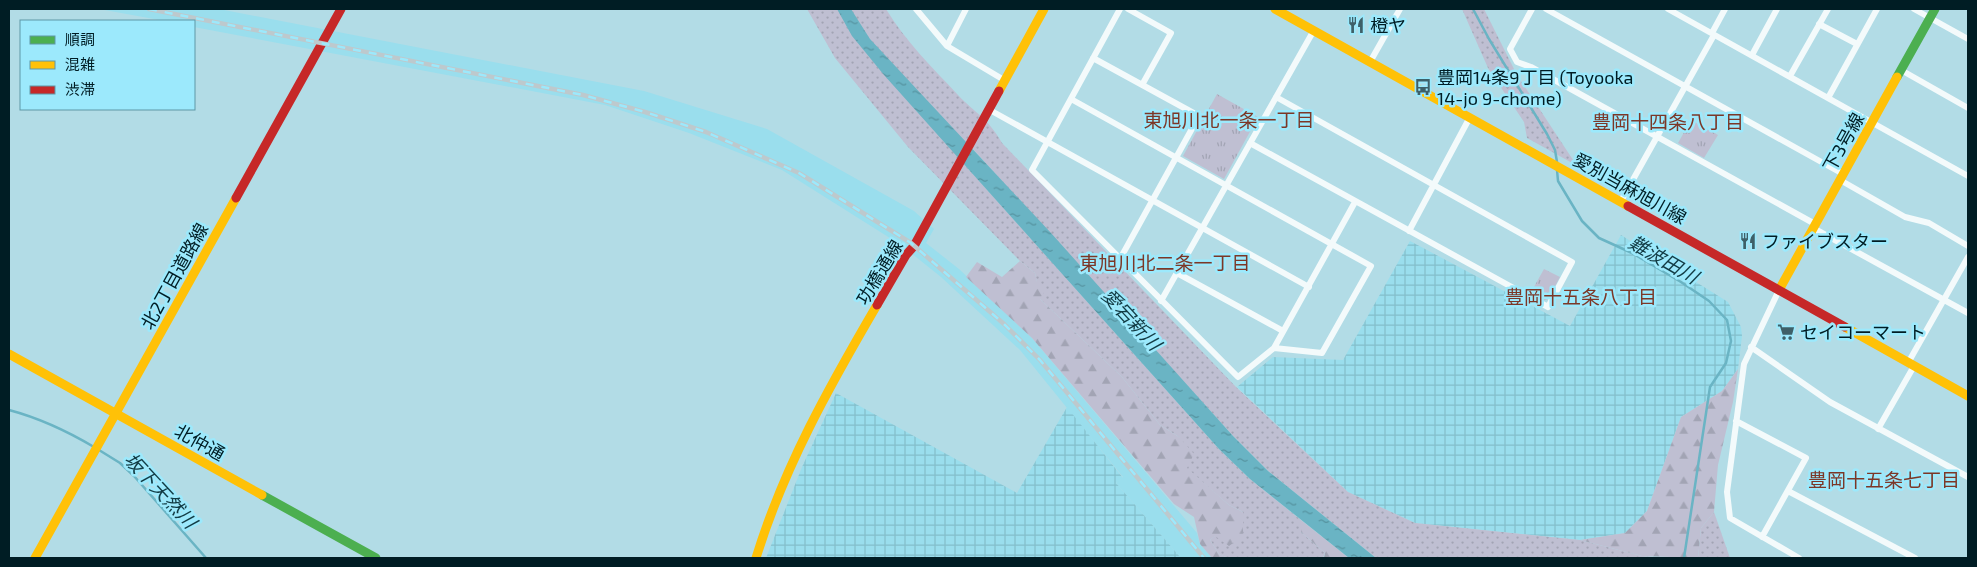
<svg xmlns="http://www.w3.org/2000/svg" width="1977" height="567" font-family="'Exo 2','Noto Sans JP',sans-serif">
<defs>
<pattern id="industrial-grid" width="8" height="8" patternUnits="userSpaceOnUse" patternTransform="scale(1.25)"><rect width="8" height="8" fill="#9adeed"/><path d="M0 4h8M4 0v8" fill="none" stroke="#83becb"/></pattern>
<pattern id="grass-dots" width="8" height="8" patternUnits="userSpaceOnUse" patternTransform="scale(1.25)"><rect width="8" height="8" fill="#bfbfd2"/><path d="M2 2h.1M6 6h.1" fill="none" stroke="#a2a4b4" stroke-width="1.8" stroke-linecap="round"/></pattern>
<pattern id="forest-firs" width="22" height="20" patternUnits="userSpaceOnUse" patternTransform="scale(1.25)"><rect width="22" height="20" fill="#bfbfd2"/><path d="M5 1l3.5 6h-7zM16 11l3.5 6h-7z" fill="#a2a4b4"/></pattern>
<pattern id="park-tufts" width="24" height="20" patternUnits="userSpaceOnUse" patternTransform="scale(1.25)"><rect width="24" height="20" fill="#bfbfd2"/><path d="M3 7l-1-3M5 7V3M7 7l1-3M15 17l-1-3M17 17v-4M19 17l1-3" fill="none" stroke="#a2a4b4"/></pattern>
<pattern id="water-ripples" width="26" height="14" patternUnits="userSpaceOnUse" patternTransform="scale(1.25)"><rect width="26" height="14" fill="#6ab4c4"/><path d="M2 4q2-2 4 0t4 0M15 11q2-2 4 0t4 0" fill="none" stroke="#55929f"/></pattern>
</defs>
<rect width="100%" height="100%" fill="#b2dce6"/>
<path fill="#9adeed" d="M 99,9 L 219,9 L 644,91 L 767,129 L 914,211 L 934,229 L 926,243 L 959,269 L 1032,338 L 1197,533 L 1200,544 L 1212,558 L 1181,558 L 1116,483 L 1123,477 L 1020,350 L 941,277 L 901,245 L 782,170 L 689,133 L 605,105 L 194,27 L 194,21 L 165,21 Z"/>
<path fill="url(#industrial-grid)" d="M 1621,235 L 1728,302 L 1741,327 L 1742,336 L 1738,369 L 1722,391 L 1681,417 L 1647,511 L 1625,533 L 1580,540 L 1415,523 L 1348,492 L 1237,387 L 1273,357 L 1343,360 L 1410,241 L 1570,326 Z
M 836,393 L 1017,493 L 1067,407 L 1123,478 L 1116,483 L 1181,558 L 766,558 L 802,467 Z"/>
<path fill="url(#grass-dots)" d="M 807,9 L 886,9 C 906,42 932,67 958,95 C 976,114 988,118 1002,143 L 1236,387 L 1348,492 L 1415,523 L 1580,540 L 1642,556 L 1667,558 L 1376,558 L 1268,471 L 1233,436 L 972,148 L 964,164 L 1219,449 L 1250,479 L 1301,520 L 1301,532 L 1325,553 L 1323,558 L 1228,558 L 1219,554 L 1210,540 L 1243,512 L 1229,505 L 1186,468 L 1179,437 L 1160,425 L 1122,377 L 1040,299 L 1035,273 L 1020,261 L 908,147 L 835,58 Z
M 1462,9 L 1484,9 L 1517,75 L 1579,169 L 1574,164 L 1527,138 L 1524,122 L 1488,68 Z
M 1714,512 L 1730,558 L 1698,558 L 1701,528 Z"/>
<path fill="url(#forest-firs)" d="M 1020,261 L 1035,273 L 1037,282 L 1046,289 L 1040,299 L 1122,377 L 1160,425 L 1179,437 L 1194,454 L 1187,468 L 1229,505 L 1243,512 L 1243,536 L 1229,546 L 1215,536 L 1210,540 L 1219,554 L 1228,558 L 1212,558 L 1200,544 L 1194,517 L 1174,504 L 1032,338 L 966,277 L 977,262 L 1002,277 Z
M 1738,369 L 1733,402 L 1718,465 L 1714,512 L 1701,528 L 1698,558 L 1642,556 L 1580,540 L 1625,533 L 1647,511 L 1681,417 L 1722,391 Z
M 1301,520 L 1349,558 L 1324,558 L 1325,553 L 1301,532 Z"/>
<path fill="url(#park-tufts)" d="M 1217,94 L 1258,117 L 1224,179 L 1183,156 Z
M 1691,120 L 1718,135 L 1704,158 L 1678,143 Z
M 1544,269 L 1560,277 L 1548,299 L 1542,301 L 1530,294 Z"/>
<path fill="url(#water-ripples)" d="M 837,9 L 851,9 L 870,39 L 1051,233 L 1233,436 L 1268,471 L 1376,558 L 1349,558 L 1250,479 L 1219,449 L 884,75 L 852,36 Z"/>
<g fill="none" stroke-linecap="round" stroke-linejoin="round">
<path stroke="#6ab4c4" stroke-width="2.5" d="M 1473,9 L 1489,39 L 1547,134 L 1555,150 L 1557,162
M 1557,170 L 1558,181 L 1582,221 L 1599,238 L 1632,253 L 1681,282 L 1709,301 L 1727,320 L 1731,341 L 1726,363 L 1710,387 L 1684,558
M 9,410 C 39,418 67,431 94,447
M 99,450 L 120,463 L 134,476 L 206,558"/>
<path stroke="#f3fafb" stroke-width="6" d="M 916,9 L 947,46 L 1004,80
M 1120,9 L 1032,170 L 1238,377 L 1274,348 L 1355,202
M 1128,9 L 1171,33 L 1142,85
M 1532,9 L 1510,49 L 1517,62 L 1531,67 L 1815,224
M 1546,9 L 1843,174
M 1668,9 L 1968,176
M 1914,9 L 1968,39
M 1819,24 L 1857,44
M 1712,33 L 1725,9
M 947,46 L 966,9
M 1752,55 L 1777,9
M 1093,58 L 1199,116 L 1120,259
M 1370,62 L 1400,9
M 1901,70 L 1968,108
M 1790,76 L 1828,9
M 1828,98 L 1877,9
M 1071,99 L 1371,266 L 1322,353 L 1274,348
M 988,109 L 1309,287
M 1250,143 L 1548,307 L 1572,262 L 1276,97
M 1840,180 L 1905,217 L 1929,223 L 1968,246
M 1621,201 L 1714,35
M 1813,228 L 1968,313
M 1409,231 L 1470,117
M 1177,273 L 1283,331
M 1779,290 L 1744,364 L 1727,492 L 1730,518 L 1799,558
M 1161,301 L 1314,30
M 1751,347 L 1830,402 L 1968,477
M 1908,363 L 1968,257
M 1736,421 L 1806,458 L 1762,537
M 1878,429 L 1914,366
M 1788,491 L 1915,558"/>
<path stroke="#4caf50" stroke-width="9" d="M 1897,77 L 1935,9
M 262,495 L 376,558"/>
<path stroke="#ffc107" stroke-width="9" d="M 1275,9 L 1628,206
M 999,91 L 1044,9
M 1779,290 L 1897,77
M 1845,327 L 1968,396
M 9,354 L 262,495
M 35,558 L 236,198
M 756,558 C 784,467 829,387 877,305"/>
<path stroke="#c62828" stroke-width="9" d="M 236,198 L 341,9
M 1628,206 L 1845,327
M 877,305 L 906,255 L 914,246 L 999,91"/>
<g stroke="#bdc9cd" stroke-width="4.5">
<path id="rail" d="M 149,9 L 583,95 L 645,112 L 706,132 L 799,173 L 911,243 L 1004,324 L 1040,360 L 1204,558"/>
</g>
<use href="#rail" stroke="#9ce9fc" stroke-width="2.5" stroke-dasharray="8" stroke-linecap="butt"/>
</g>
<defs>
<g id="restaurant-bare" transform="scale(1.35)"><path d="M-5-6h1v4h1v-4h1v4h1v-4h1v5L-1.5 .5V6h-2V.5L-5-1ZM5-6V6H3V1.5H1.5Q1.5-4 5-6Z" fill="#3e6068" stroke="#9ce9fc" stroke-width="2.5" paint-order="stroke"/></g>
<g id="bus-bare" transform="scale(1.35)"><path d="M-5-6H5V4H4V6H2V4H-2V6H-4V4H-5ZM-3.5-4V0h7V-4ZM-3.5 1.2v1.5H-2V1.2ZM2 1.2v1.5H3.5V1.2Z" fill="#3e6068" stroke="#9ce9fc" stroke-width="2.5" paint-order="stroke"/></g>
<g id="supermarket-bare" transform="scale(1.35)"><path d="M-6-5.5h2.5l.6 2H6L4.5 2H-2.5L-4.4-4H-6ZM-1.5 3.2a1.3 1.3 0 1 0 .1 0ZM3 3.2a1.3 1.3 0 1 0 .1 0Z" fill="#3e6068" stroke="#9ce9fc" stroke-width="2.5" paint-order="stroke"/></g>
</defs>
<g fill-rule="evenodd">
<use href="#restaurant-bare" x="1356" y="25"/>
<use href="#bus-bare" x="1423" y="87"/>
<use href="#restaurant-bare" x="1748" y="241"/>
<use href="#supermarket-bare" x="1786" y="332"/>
</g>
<g text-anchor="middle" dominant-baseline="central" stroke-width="5" stroke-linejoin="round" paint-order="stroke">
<g font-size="18" fill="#001d24" stroke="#9ce9fc" text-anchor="start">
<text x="1370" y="25">橙ヤ</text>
<text x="1437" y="77">豊岡14条9丁目 (Toyooka<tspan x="1437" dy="21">14-jo 9-chome)</tspan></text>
<text x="1762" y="241">ファイブスター</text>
<text x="1800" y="332">セイコーマート</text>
</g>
<g font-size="18" fill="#001d24" stroke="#9ce9fc">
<text transform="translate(1843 142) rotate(-61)">下3号線</text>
<text transform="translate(1630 188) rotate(29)">愛別当麻旭川線</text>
<text transform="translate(879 272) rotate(-59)">功橋通線</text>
<text transform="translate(174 276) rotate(-61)">北2丁目道路線</text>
<text transform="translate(200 442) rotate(29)">北仲通</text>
</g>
<g font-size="19" fill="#7c3727" stroke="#9ce9fc">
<text x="1229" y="119">東旭川北一条一丁目</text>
<text x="1668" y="121">豊岡十四条八丁目</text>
<text x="1165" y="262">東旭川北二条一丁目</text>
<text x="1581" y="296">豊岡十五条八丁目</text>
<text x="1884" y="479">豊岡十五条七丁目</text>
</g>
<g font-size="19" font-style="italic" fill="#123b44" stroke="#9ce9fc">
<text transform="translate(1664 259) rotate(30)">難波田川</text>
<text transform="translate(1132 319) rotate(47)">愛宕新川</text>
<text transform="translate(161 490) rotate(47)">坂下天然川</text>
</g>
</g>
<rect width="1977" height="567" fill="none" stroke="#001d24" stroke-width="20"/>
<rect x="20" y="20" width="175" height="90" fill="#9ce9fc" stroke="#5e97a6"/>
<rect x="30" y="36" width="25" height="8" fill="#4caf50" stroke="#5e97a6"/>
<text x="65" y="45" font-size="15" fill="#001d24">順調</text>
<rect x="30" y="61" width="25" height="8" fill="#ffc107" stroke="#5e97a6"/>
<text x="65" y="70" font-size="15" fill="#001d24">混雑</text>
<rect x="30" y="86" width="25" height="8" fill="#c62828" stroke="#5e97a6"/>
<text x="65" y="95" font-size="15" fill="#001d24">渋滞</text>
</svg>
